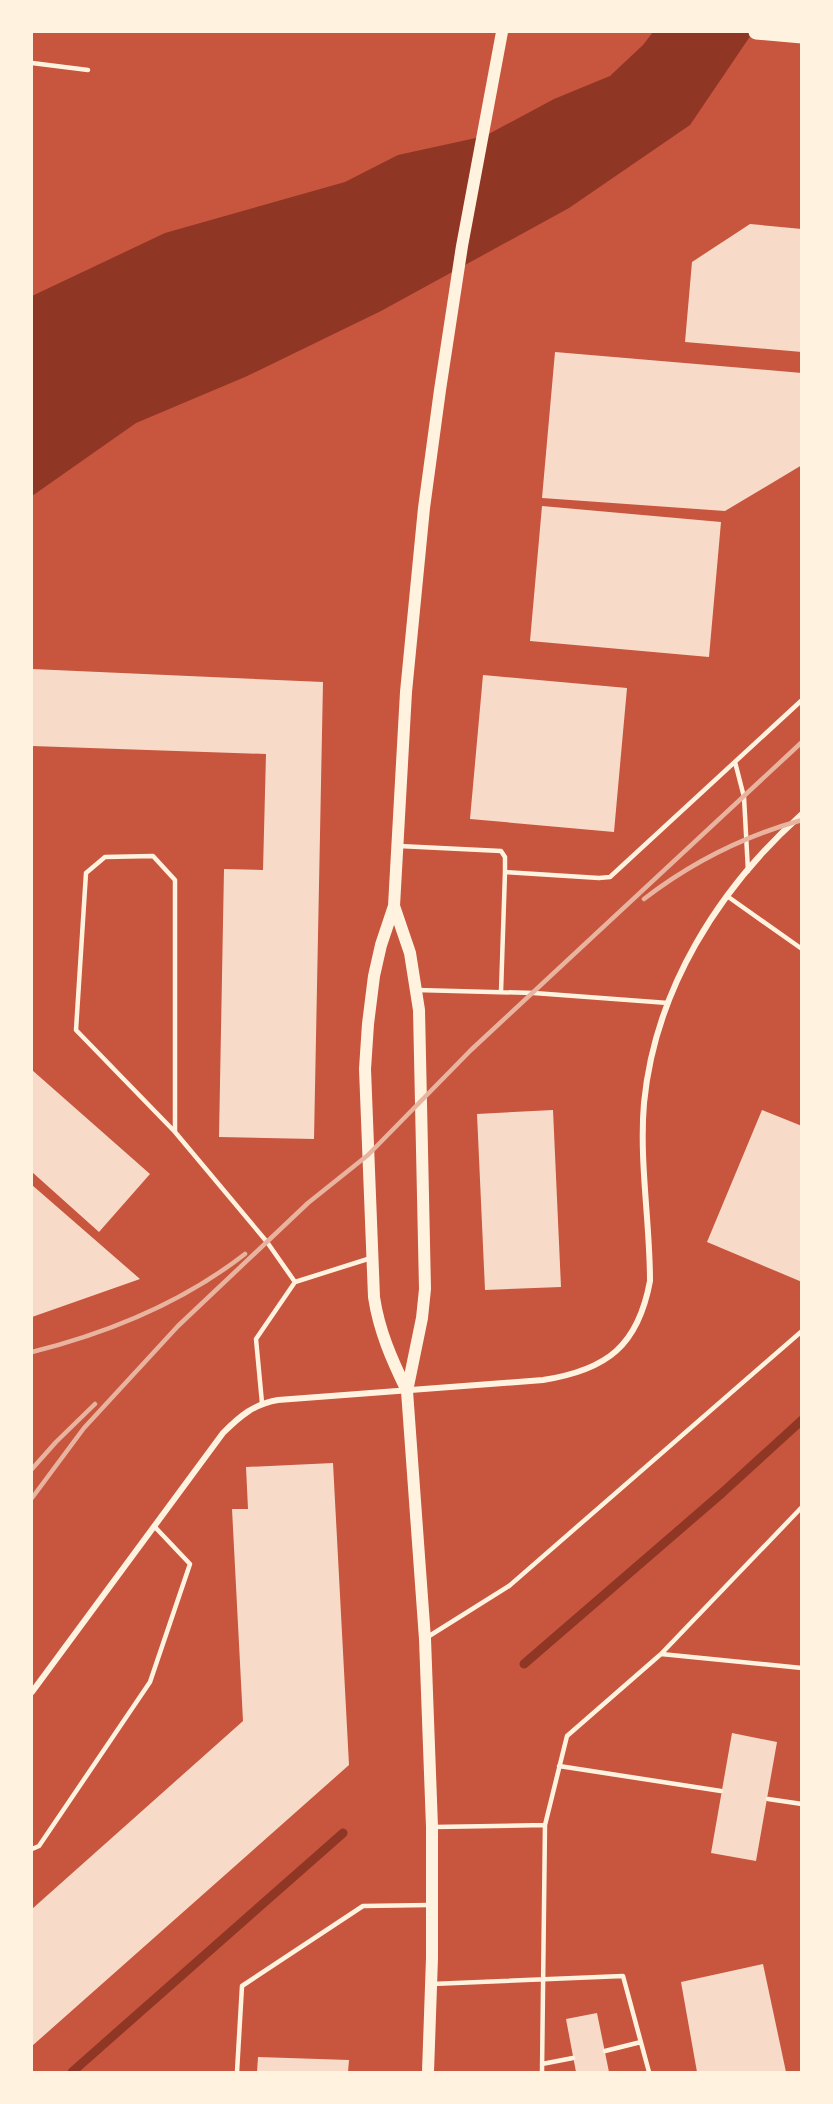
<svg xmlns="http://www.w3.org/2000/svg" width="833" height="2104" font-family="'Archivo Narrow',sans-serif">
<rect width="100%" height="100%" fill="#c8553d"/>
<path fill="#8f3625" d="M 653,32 L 753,32 L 690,125 L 569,208 L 381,311 L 245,377 L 136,423 L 32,496 L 32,296 L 165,233 L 345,182 L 398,155 L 485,136 L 554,99 L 610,76 L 643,45 Z"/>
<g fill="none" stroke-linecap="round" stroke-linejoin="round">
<path stroke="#8f3625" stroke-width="9" d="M 524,1664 L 722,1493 L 802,1420
M 72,2072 L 343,1833"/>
</g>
<path fill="#f7dbc8" d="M 750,224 L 802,229 L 802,352 L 685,342 L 692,262 Z
M 555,352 L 802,373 L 802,465 L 725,511 L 542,498 Z
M 542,506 L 721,522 L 709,657 L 530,641 Z
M 32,669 L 323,682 L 314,1139 L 219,1137 L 224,869 L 263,870 L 266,754 L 32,746 Z
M 483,675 L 627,688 L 614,832 L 470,819 Z
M 32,1070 L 150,1174 L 99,1232 L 32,1172 Z
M 553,1110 L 561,1287 L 485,1290 L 477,1114 Z
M 762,1110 L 802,1126 L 802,1282 L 707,1242 Z
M 32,1185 L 140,1279 L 32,1317 Z
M 333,1463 L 349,1765 L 32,2046 L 32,1909 L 243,1721 L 232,1509 L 248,1509 L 246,1467 Z
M 732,1733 L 777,1742 L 756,1861 L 711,1853 Z
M 763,1964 L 786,2072 L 697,2072 L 681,1982 Z
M 597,2013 L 609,2072 L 576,2072 L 566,2019 Z
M 258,2057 L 349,2060 L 348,2072 L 257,2072 Z"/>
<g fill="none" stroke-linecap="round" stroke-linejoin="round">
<path stroke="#fff3e0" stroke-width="4.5" d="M 32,63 L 88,70
M 735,762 L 744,797 L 748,871
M 399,846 L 501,851 L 505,857 L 505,872 L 501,992
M 505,872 L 599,878 L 610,877 L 802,700
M 727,896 L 802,949
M 417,990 L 534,993 L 668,1003
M 175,1132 L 76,1030 L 86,873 L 105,857 L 153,856 L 175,880 L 175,1132 L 267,1242 L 295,1282
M 262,1403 L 256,1339 L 295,1282 L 371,1258
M 426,1638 L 509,1586 L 802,1331
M 661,1654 L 802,1507
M 559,1766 L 721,1791
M 768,1799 L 802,1804
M 434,1827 L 545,1825 L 567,1736 L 661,1654 L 802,1668
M 32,1849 L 39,1846 L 150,1682 L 190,1564 L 154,1526
M 432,1984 L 623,1976 L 649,2072
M 605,2051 L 641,2042
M 542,2064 L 573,2058
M 237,2072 L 242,1986 L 363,1906 L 430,1905
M 542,2072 L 545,1825"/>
<path stroke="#fff3e0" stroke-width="6" d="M 32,1692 L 223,1433 C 240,1416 254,1404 278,1400 L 543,1380 C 607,1370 638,1346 650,1281 C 650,1222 639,1162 644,1103 C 655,990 718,889 802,814"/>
<path stroke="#fff3e0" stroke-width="12" d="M 394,906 L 410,953 L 419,1010 L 425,1289 L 422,1318 L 407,1391 L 425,1639 L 432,1827 L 432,1958 L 428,2072
M 407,1391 C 392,1360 379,1331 374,1297 L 365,1069 L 368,1024 L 374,976 L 381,945 L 394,906 L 406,692 L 424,508 L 440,390 L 462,246 L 502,32"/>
<path stroke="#fff3e0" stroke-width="15" d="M 756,32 L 802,36"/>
<path stroke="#e9b49f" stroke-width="4.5" d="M 644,899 C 692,862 744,836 802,820
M 32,1352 C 108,1333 182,1303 245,1254
M 32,1469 L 56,1442 L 95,1404
M 32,1498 L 84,1428 L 178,1326 L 308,1203 L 368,1155 L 471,1050 L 802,742"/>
</g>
<rect width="833" height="2104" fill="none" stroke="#fff3e0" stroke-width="66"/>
</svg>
